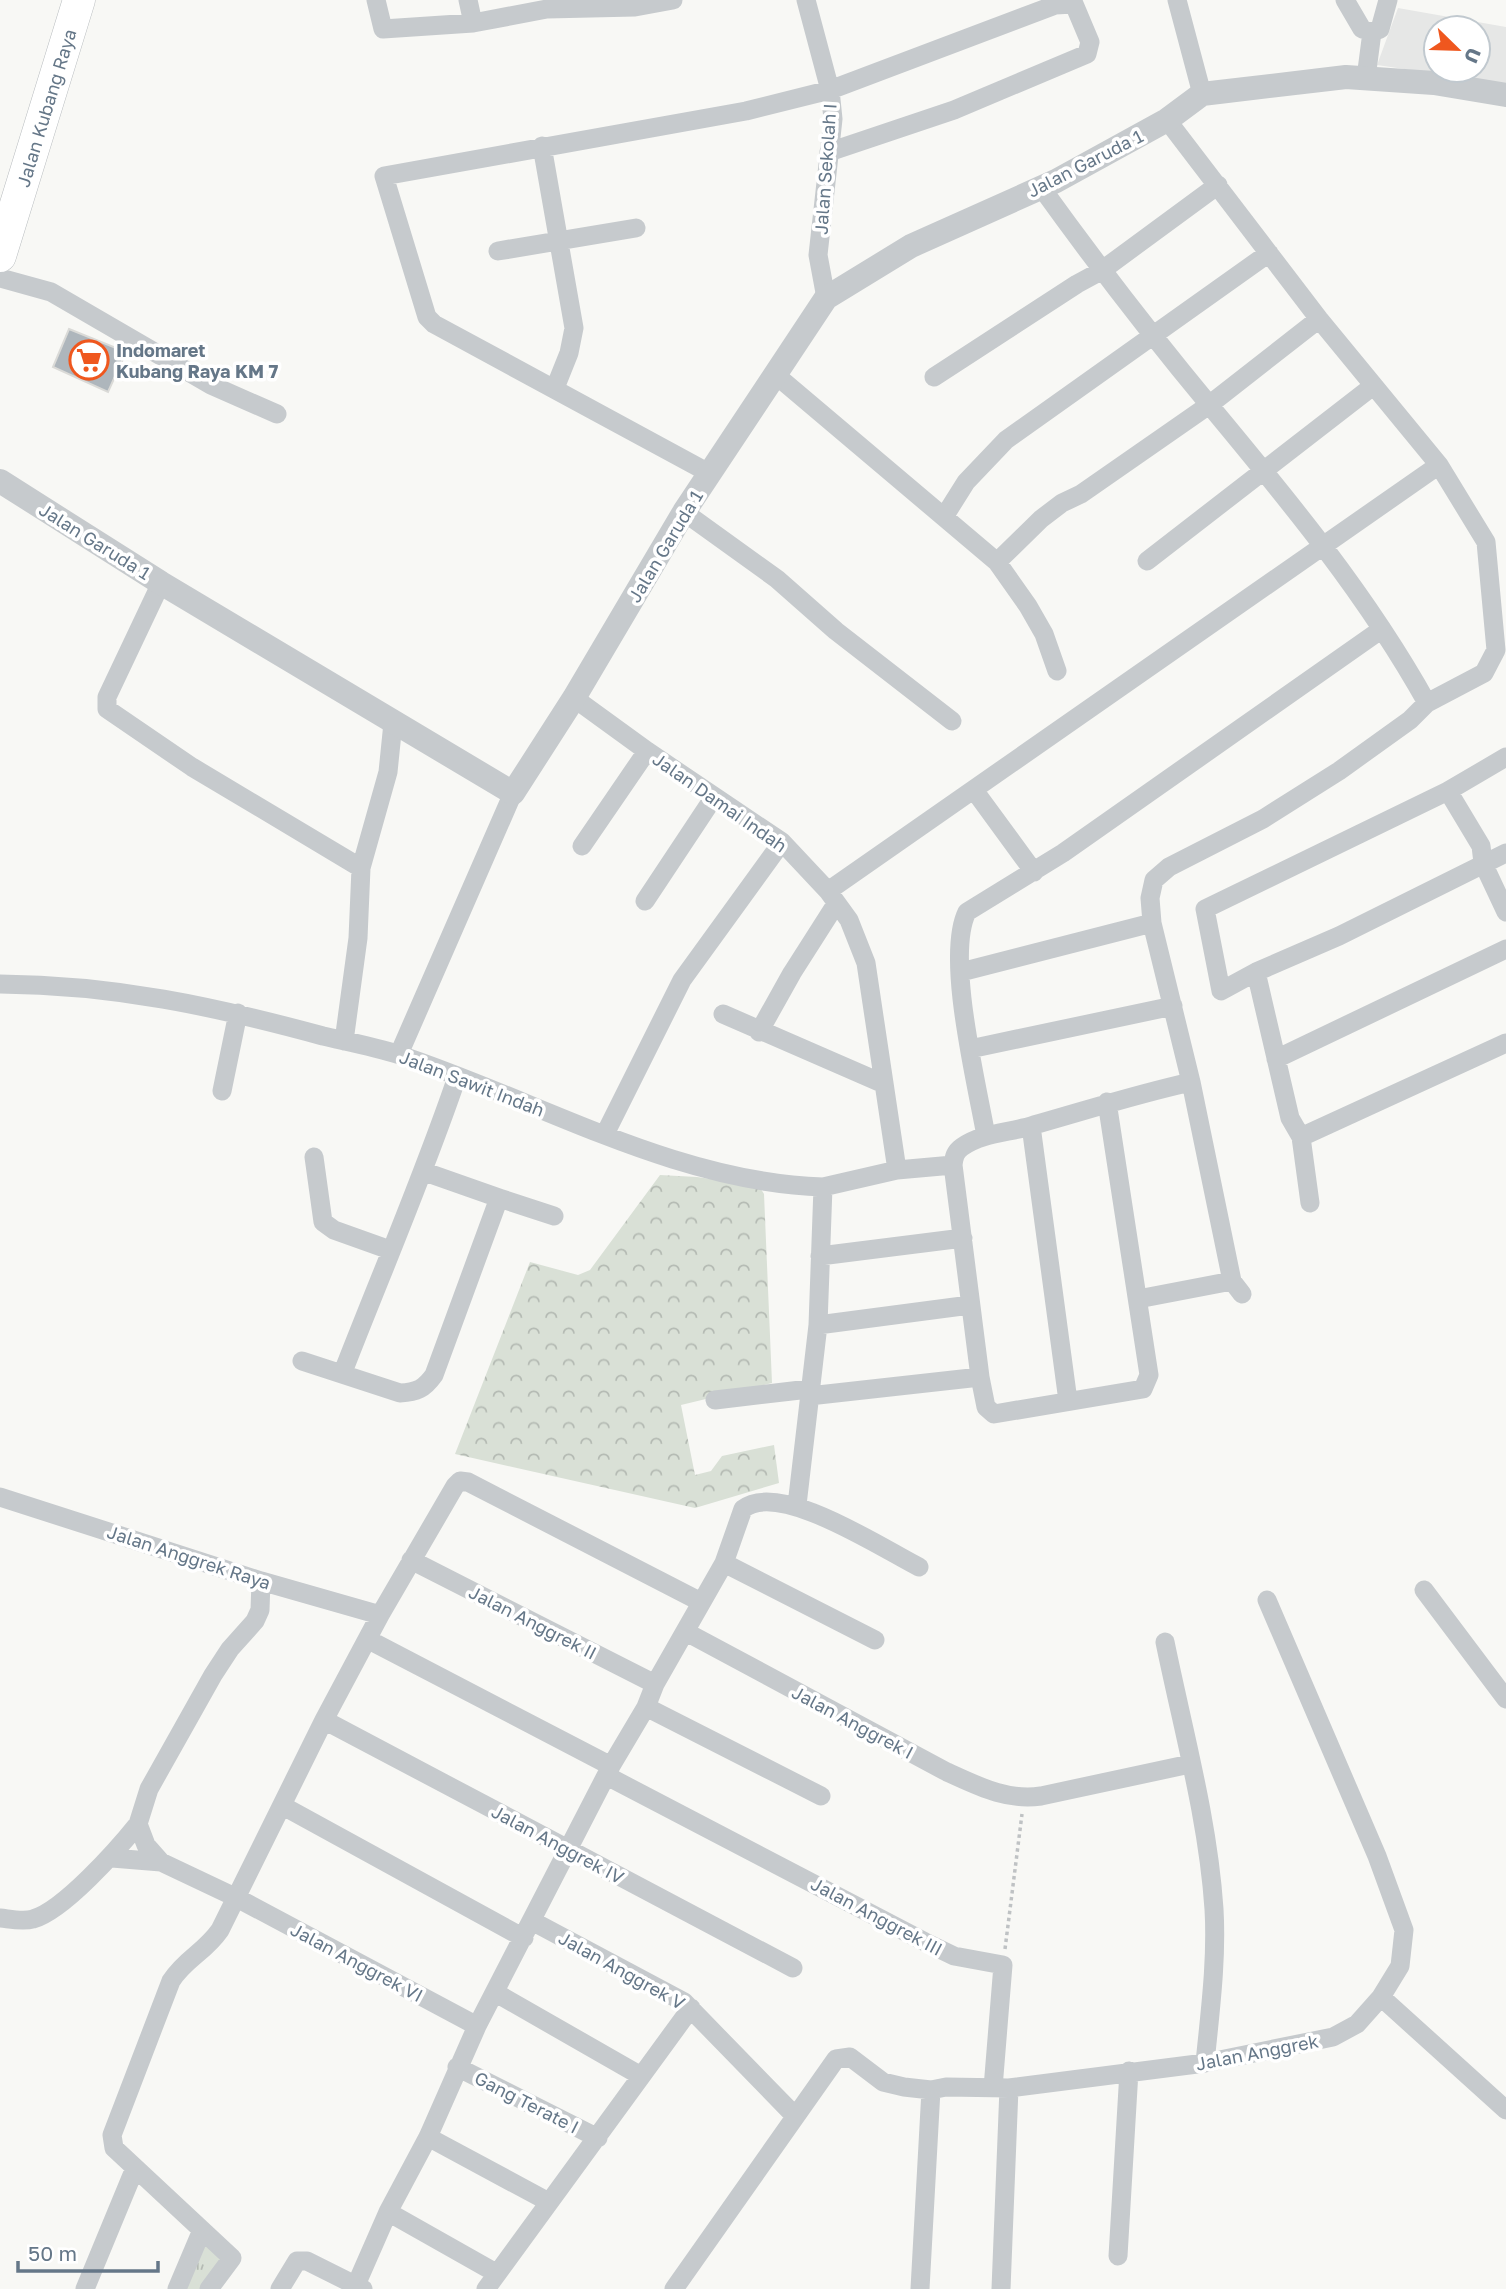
<svg xmlns="http://www.w3.org/2000/svg" width="1506" height="2289" font-family="'Golos Text',sans-serif">
<defs>
<pattern id="grass-tufts" width="24" height="20" patternUnits="userSpaceOnUse" patternTransform="scale(1.75)"><rect width="24" height="20" fill="#d9e0d6"/><path d="M3 7l-1-3M5 7V3M7 7l1-3M15 17l-1-3M17 17v-4M19 17l1-3" fill="none" stroke="#b4bab3"/></pattern>
<pattern id="forest-crowns" width="20" height="18" patternUnits="userSpaceOnUse" patternTransform="scale(1.75)"><rect width="20" height="18" fill="#d9e0d6"/><path d="M2 6a3 3 0 1 1 6 0M12 15a3 3 0 1 1 6 0" fill="none" stroke="#b4bab3"/></pattern>
</defs>
<rect width="100%" height="100%" fill="#f8f8f5"/>
<path fill="#e6e7e6" fill-rule="evenodd" d="M 1398,8 L 1506,27 L 1506,84 L 1377,65 ZM 1436,28 L 1478,28 L 1478,70 L 1436,70 Z"/>
<path fill="url(#grass-tufts)" d="M 203,2243 L 224,2258 L 201,2289 L 185,2289 Z"/>
<path fill="url(#forest-crowns)" d="M 660,1175 L 697,1177 L 759,1186 L 764,1194 L 772,1383 L 681,1405 L 695,1475 L 711,1471 L 722,1456 L 774,1445 L 779,1483 L 695,1508 L 455,1454 L 530,1262 L 578,1275 L 590,1270 Z"/>
<path fill="#aeb6bc" stroke="#dadad7" stroke-width="2" d="M 69,329 L 126,352 L 108,392 L 53,367 Z"/>
<g fill="none" stroke-linecap="round" stroke-linejoin="round">
<g stroke="#b8bcbf" stroke-width="33">
<path id="trunk" d="M 0,256 L 79,0"/>
</g>
<path stroke="#bfc2c4" stroke-width="3.5" stroke-dasharray="3.5 3.5" stroke-linecap="butt" d="M 1005,1949 L 1022,1814"/>
<path stroke="#c6cacd" stroke-width="19" d="M 376,0 L 383,29 L 473,23 L 547,9 L 635,7 L 673,0
M 468,0 L 473,23
M 806,0 L 830,90 L 833,119 L 818,255 L 826,298
M 1177,0 L 1202,94
M 1345,0 L 1362,29 L 1372,32 L 1380,29 L 1388,0
M 1366,78 L 1372,32
M 1167,120 L 1319,319 L 1439,465 L 1486,542 L 1496,650 L 1484,673 L 1427,703 L 1410,720 L 1339,771 L 1263,819 L 1169,867 L 1154,880 L 1150,898 L 1152,923 L 1191,1082 L 1232,1281 L 1242,1294
M 542,146 L 574,328 L 569,353 L 555,388
M 1041,187 C 1095,262 1152,336 1211,407 C 1289,501 1367,595 1427,703
M 498,251 L 636,228
M 0,278 L 51,292 L 211,385 L 277,414
M 777,376 L 997,562 L 1028,606 L 1044,634 L 1057,671
M 934,377 L 1077,284 L 1101,271 L 1218,185
M 709,473 L 434,324 L 427,317 L 384,176 L 746,111 L 830,90 L 1055,5 L 1074,4 L 1090,42 L 1087,54 L 954,110 L 829,152
M 684,512 L 777,579 L 836,631 L 952,721
M 944,517 L 966,482 L 1006,440 L 1269,253
M 1147,561 L 1373,386
M 997,562 L 1041,519 L 1062,503 L 1081,494 L 1209,405 L 1319,319
M 161,583 L 107,697 L 107,709 L 192,767 L 361,868
M 574,698 L 647,751 L 782,842 L 828,891 L 849,920 L 866,963 L 897,1170
M 974,790 L 1034,872
M 1448,791 L 1481,846 L 1483,863 L 1506,912
M 582,846 L 647,751
M 828,891 L 1439,465
M 645,901 L 714,797
M 961,972 L 1152,923
M 1256,972 L 1339,936 L 1506,853
M 0,984 C 115,985 213,1006 323,1036 C 349,1042 375,1047 400,1055 C 539,1101 674,1182 823,1187
M 723,1014 L 884,1084
M 759,1032 L 792,973 L 836,904
M 344,1041 L 358,938 L 361,868 L 388,772 L 393,723
M 970,1049 L 1173,1006
M 399,1054 L 513,793
M 1276,1059 L 1506,949
M 222,1091 L 238,1013
M 1031,1126 L 1068,1401
M 605,1134 L 682,980 L 782,842
M 986,1136 C 977,1084 945,956 967,912 L 1063,853 L 1382,629
M 1301,1137 L 1506,1043
M 314,1157 L 323,1222 L 334,1230 L 390,1250
M 953,1165 L 980,1377
M 499,1198 L 554,1216
M 1310,1203 L 1301,1137 L 1290,1118 L 1256,972 L 1221,991 L 1205,909 L 1448,791 L 1506,757
M 820,1256 L 963,1238
M 1138,1299 L 1232,1281
M 818,1325 L 970,1305
M 302,1361 L 400,1393 C 417,1392 424,1389 434,1375 L 499,1198 L 425,1172
M 343,1372 C 381,1274 423,1177 457,1077
M 809,1396 L 980,1377 L 986,1407 L 994,1414 L 1143,1389 L 1149,1375 L 1107,1102
M 715,1400 L 809,1389
M 0,1497 L 261,1581 L 380,1615
M 797,1505 L 818,1325 L 823,1187 L 897,1170 L 953,1165 C 954,1157 955,1152 962,1147 C 984,1132 1010,1133 1034,1125 C 1087,1110 1137,1094 1191,1082
M 411,1560 L 655,1684
M 724,1563 L 875,1640
M 261,1581 L 260,1610 L 255,1621 L 230,1649 L 213,1675 L 149,1789 L 138,1824 L 146,1845 L 161,1862 L 237,1898 L 477,2026
M 1424,1590 L 1506,1699
M 686,1632 L 947,1772 C 978,1786 1006,1801 1041,1796 L 1190,1764
M 369,1640 L 611,1766
M 1165,1642 C 1183,1730 1208,1819 1214,1909 C 1217,1960 1210,2012 1205,2063
M 646,1707 L 821,1796
M 324,1720 L 793,1968
M 607,1776 L 925,1942 L 954,1956 L 1003,1965 L 993,2088
M 283,1806 L 524,1938
M 112,1858 L 161,1862
M 0,1918 C 10,1919 23,1922 33,1919 C 63,1911 118,1849 138,1824
M 532,1921 L 684,2002 L 795,2116
M 496,1993 L 641,2076
M 1381,1997 L 1506,2110
M 457,2067 L 598,2138
M 428,2137 L 547,2201
M 388,2212 L 496,2273
M 1118,2256 L 1129,2071
M 356,2285 L 388,2212 L 428,2137 L 477,2026 L 611,1766 L 646,1707 L 655,1684 L 724,1563 L 743,1509 C 779,1480 883,1549 919,1567
M 85,2289 L 135,2168
M 177,2289 L 202,2230
M 209,2289 L 232,2258 L 114,2148 L 112,2135 L 171,1981 C 186,1958 204,1953 220,1930 L 324,1720 L 380,1615 L 455,1486 L 460,1481 L 468,1482 L 701,1602
M 280,2289 L 297,2261 L 307,2261 L 363,2289
M 486,2289 L 691,2008
M 674,2289 L 836,2059 L 850,2057 L 883,2082 L 904,2087 L 931,2090 L 946,2087 L 1009,2088 L 1205,2063 L 1333,2037 L 1357,2024 L 1381,1997 L 1400,1966 L 1404,1930 L 1377,1856 L 1267,1600
M 920,2289 L 931,2090
M 1001,2289 L 1009,2088"/>
<path stroke="#c6cacd" stroke-width="24" d="M 0,481 L 161,583 L 513,793 L 574,698 L 684,512 L 826,298 L 911,246 L 1056,181 L 1167,120 L 1202,94 L 1346,77 L 1434,83 L 1506,95"/>
<use href="#trunk" stroke="#fff" stroke-width="32"/>
</g>
<defs>
<g id="supermarket-ring" transform="scale(2.0125)"><circle r="9.5" fill="#fff" stroke="#ef571e" stroke-width="1.5"/><path d="M-6-5.5h2.5l.6 2H6L4.5 2H-2.5L-4.4-4H-6ZM-1.5 3.2a1.3 1.3 0 1 0 .1 0ZM3 3.2a1.3 1.3 0 1 0 .1 0Z" fill="#ef571e"/></g>
</defs>
<g fill-rule="evenodd">
<use href="#supermarket-ring" x="89" y="360"/>
</g>
<g text-anchor="middle" dominant-baseline="central" stroke-width="7" stroke-linejoin="round" paint-order="stroke">
<g font-size="18" fill="#657788" stroke="#fff">
<text transform="translate(46 108) rotate(-73)">Jalan Kubang Raya</text>
<text transform="translate(1085 163) rotate(-27)">Jalan Garuda 1</text>
<text transform="translate(825 169) rotate(-86)">Jalan Sekolah I</text>
<text transform="translate(95 541) rotate(32)">Jalan Garuda 1</text>
<text transform="translate(665 546) rotate(-59)">Jalan Garuda 1</text>
<text transform="translate(720 802) rotate(35)">Jalan Damai Indah</text>
<text transform="translate(472 1083) rotate(21)">Jalan Sawit Indah</text>
<text transform="translate(189 1557) rotate(18)">Jalan Anggrek Raya</text>
<text transform="translate(533 1622) rotate(27)">Jalan Anggrek II</text>
<text transform="translate(853 1722) rotate(28)">Jalan Anggrek I</text>
<text transform="translate(558 1844) rotate(28)">Jalan Anggrek IV</text>
<text transform="translate(877 1916) rotate(28)">Jalan Anggrek III</text>
<text transform="translate(357 1962) rotate(28)">Jalan Anggrek VI</text>
<text transform="translate(622 1970) rotate(29)">Jalan Anggrek V</text>
<text transform="translate(1257 2052) rotate(-11)">Jalan Anggrek</text>
<text transform="translate(527 2102) rotate(27)">Gang Terate I</text>
</g>
<g font-size="18" font-weight="bold" fill="#657788" stroke="#fff" text-anchor="start">
<text x="116" y="350">Indomaret<tspan x="116" dy="21">Kubang Raya KM 7</tspan></text>
</g>
</g>
<g transform="translate(1457 49) rotate(113)"><circle r="33" fill="#ffffff" stroke="#c1c9cf" stroke-width="2"/>
<path d="M0-5L12 26L0 18L-12 26Z" fill="#ef571e"/>
<text y="-10" font-size="19" font-weight="bold" text-anchor="middle" fill="#657788">U</text>
</g>
<path d="M18 2261v10h140v-10" fill="none" stroke="#657788" stroke-width="3.5"/>
<text x="28" y="2261" font-size="21" fill="#657788" stroke="#ffffff" stroke-width="5" paint-order="stroke">50 m</text>
</svg>
